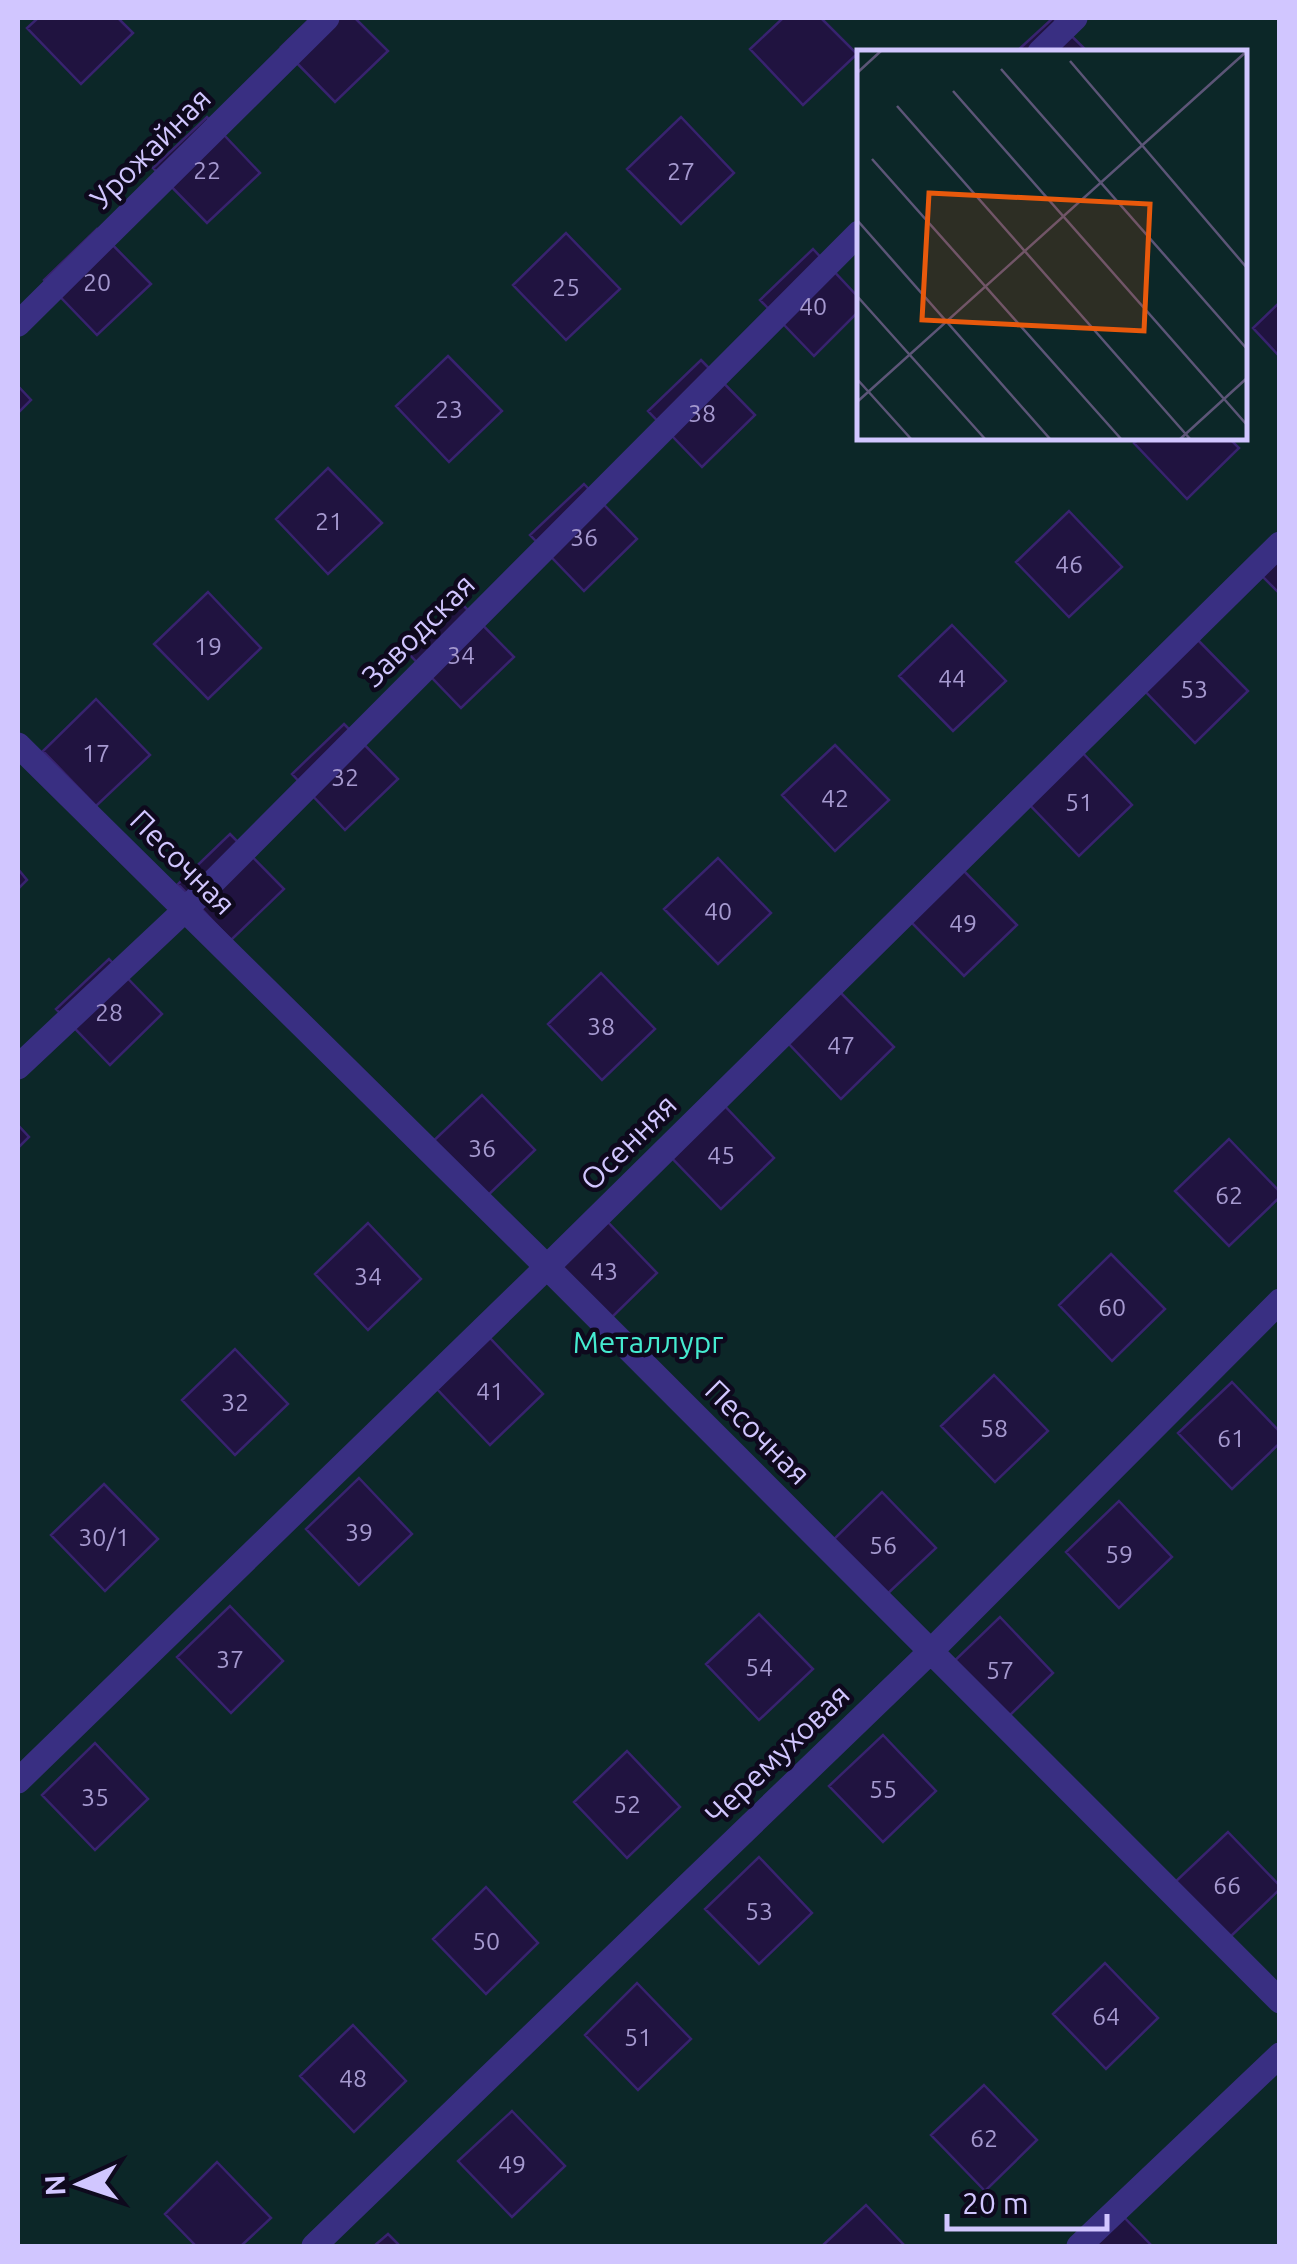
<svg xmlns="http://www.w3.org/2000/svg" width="1297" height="2264" font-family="Ubuntu,sans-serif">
<rect width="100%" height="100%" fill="#0e091d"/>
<path fill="#0c2728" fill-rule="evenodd" d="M 18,18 L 1279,18 L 1279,2246 L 18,2246 ZM 859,52 L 1244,52 L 1244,438 L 859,438 Z"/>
<path fill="#201340" stroke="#38236f" stroke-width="2.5" d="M 38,18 L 118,18 L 133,33 L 81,84 L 27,28 Z
M 311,18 L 355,18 L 388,51 L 335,102 L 281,47 Z
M 783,18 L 821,18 L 857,54 L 803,105 L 750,49 Z
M 1053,18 L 1088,52 L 1016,52 Z
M 207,117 L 260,173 L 207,223 L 153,168 Z
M 681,117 L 734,173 L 681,224 L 627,169 Z
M 97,229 L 151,284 L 97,335 L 44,280 Z
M 566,233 L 620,289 L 566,340 L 513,285 Z
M 813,249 L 859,298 L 859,311 L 814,356 L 760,300 Z
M 1280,302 L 1280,357 L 1253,328 Z
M 448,356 L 502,411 L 449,462 L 396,406 Z
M 701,360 L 755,415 L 702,467 L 648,411 Z
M 18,386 L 31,400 L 18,413 Z
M 1140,438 L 1229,438 L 1239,448 L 1187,499 L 1134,443 Z
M 328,468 L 382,523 L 328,574 L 276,519 Z
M 584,484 L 637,539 L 584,591 L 530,535 Z
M 1069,511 L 1122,567 L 1069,617 L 1016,562 Z
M 1280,546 L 1280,594 L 1256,570 Z
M 208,592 L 261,648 L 208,699 L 154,644 Z
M 460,602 L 514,657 L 461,708 L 408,653 Z
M 952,625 L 1006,681 L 953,731 L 899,676 Z
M 1194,636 L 1248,691 L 1195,743 L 1141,687 Z
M 96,699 L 150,755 L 96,806 L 43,751 Z
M 344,724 L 398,779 L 345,830 L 292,774 Z
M 835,745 L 889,800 L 835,851 L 782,795 Z
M 1079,749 L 1132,805 L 1079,856 L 1025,800 Z
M 230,834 L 284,889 L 231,940 L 178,884 Z
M 718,858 L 771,913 L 718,964 L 664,909 Z
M 18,869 L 27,880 L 18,889 Z
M 963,870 L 1017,925 L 964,976 L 910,921 Z
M 109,959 L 162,1014 L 110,1065 L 56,1009 Z
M 601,973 L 655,1029 L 602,1080 L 548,1024 Z
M 840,992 L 894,1047 L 841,1099 L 788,1043 Z
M 482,1095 L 535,1150 L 482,1201 L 428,1146 Z
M 721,1102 L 774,1158 L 721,1209 L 667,1153 Z
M 18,1125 L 29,1137 L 18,1148 Z
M 1229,1139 L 1280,1192 L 1280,1197 L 1229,1246 L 1175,1191 Z
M 603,1217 L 657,1273 L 605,1324 L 551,1269 Z
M 368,1223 L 421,1279 L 368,1330 L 315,1274 Z
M 1111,1254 L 1165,1309 L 1112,1361 L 1059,1305 Z
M 490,1338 L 543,1394 L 490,1445 L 437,1389 Z
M 235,1349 L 288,1404 L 235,1455 L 182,1400 Z
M 994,1375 L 1048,1431 L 995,1482 L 941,1426 Z
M 1232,1382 L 1280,1432 L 1280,1443 L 1232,1489 L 1178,1433 Z
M 359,1478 L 412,1534 L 359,1585 L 306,1529 Z
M 104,1484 L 158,1539 L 105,1591 L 51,1535 Z
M 882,1492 L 936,1548 L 883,1598 L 830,1543 Z
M 1119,1501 L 1172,1557 L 1119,1608 L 1066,1552 Z
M 230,1606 L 283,1661 L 231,1713 L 177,1657 Z
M 759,1614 L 813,1669 L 759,1720 L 706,1664 Z
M 1000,1617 L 1053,1673 L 1001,1724 L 947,1668 Z
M 883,1735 L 936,1791 L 883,1842 L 829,1786 Z
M 95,1743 L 148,1799 L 95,1850 L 42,1795 Z
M 627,1751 L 680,1807 L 627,1858 L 574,1802 Z
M 1228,1832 L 1280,1886 L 1280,1889 L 1228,1939 L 1174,1883 Z
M 759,1857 L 812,1913 L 759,1964 L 705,1909 Z
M 486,1887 L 538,1943 L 486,1994 L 433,1939 Z
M 1105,1963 L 1158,2018 L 1106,2069 L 1053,2014 Z
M 637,1983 L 691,2039 L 638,2090 L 585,2035 Z
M 353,2025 L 406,2081 L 354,2132 L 300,2076 Z
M 984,2085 L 1037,2140 L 985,2191 L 931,2135 Z
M 512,2111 L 565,2166 L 512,2217 L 458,2161 Z
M 217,2162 L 271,2218 L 241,2246 L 196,2246 L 165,2214 Z
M 866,2205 L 905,2246 L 822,2246 Z
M 1116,2209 L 1152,2246 L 1077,2246 Z
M 388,2234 L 400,2246 L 374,2246 Z"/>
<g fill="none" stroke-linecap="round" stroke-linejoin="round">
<path stroke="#392f82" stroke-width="25" d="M 1040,52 L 1075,18
M 18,324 L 327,18
M 18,745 L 547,1267 L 1280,2001
M 18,1067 L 185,910 L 859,233
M 18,1781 L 547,1267 L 1280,544
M 314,2246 L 931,1651 L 1280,1301
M 1079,2246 L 1280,2055"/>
</g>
<g text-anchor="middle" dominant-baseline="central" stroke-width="9" stroke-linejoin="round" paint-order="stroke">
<g font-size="25" fill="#a599cf">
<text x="207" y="170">22</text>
<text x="681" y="171">27</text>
<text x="97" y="282">20</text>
<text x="566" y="287">25</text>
<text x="813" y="306">40</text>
<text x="449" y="409">23</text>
<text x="702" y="413">38</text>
<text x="329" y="521">21</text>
<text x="584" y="537">36</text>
<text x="1069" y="564">46</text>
<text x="208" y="646">19</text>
<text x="461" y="655">34</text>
<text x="952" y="678">44</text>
<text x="1194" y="689">53</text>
<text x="96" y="753">17</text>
<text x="345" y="777">32</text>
<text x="835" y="798">42</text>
<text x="1079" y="802">51</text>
<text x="718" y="911">40</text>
<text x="963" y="923">49</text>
<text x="109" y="1012">28</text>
<text x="601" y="1026">38</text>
<text x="841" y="1045">47</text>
<text x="482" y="1148">36</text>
<text x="721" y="1155">45</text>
<text x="1229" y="1195">62</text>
<text x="604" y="1271">43</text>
<text x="368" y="1276">34</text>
<text x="1112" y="1307">60</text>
<text x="490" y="1391">41</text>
<text x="235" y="1402">32</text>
<text x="994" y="1428">58</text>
<text x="1231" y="1438">61</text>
<text x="359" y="1532">39</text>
<text x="104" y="1537">30/1</text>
<text x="883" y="1545">56</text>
<text x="1119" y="1554">59</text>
<text x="230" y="1659">37</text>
<text x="759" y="1667">54</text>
<text x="1000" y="1670">57</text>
<text x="883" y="1789">55</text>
<text x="95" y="1797">35</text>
<text x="627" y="1804">52</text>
<text x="1227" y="1885">66</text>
<text x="759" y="1911">53</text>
<text x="486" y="1941">50</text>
<text x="1106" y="2016">64</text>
<text x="638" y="2037">51</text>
<text x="353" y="2078">48</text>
<text x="984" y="2138">62</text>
<text x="512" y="2164">49</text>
</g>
<g font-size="30" fill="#d1c6ff" stroke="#0e091d">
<text transform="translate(150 148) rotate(-45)">Урожайная</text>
<text transform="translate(418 630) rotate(-45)">Заводская</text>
<text transform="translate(183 862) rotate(45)">Песочная</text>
<text transform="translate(628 1142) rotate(-45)">Осенняя</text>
<text transform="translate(758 1432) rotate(45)">Песочная</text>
<text transform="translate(777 1754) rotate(-44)">Черемуховая</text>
</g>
<g font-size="30" fill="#45ebd0" stroke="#0e091d">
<text x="648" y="1342">Металлург</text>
</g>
</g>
<g transform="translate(857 50)">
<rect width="390" height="390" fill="#0e091d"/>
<path d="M 0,0 L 390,0 L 390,390 L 0,390 Z" fill="#0c2728"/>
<path fill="none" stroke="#5c5577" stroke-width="2.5" d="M 213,11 L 390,218M 144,19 L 390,299M 0,23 L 25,0M 96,41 L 390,375M 40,56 L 334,390M 15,109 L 265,390M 0,170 L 194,390M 0,246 L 129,390M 0,329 L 55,390M 0,352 L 390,1M 322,390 L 390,328"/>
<path fill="#e8590c" fill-opacity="0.15" stroke="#e8590c" stroke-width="5" d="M 72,143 L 293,154 L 287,281 L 65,270 Z"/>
<rect width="390" height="390" fill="none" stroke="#d1c6ff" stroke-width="5"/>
</g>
<rect width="1297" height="2264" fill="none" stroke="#d1c6ff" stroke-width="40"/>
<g transform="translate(80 2184) rotate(267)" stroke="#0e091d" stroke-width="8" paint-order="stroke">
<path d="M0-8L18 38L0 25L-18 38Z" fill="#d1c6ff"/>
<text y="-15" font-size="28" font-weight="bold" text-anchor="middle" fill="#d1c6ff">N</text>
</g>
<path d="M947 2214v15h160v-15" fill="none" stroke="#d1c6ff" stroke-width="5"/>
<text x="962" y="2214" font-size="30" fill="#d1c6ff" stroke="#0e091d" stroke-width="8" paint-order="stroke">20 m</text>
</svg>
